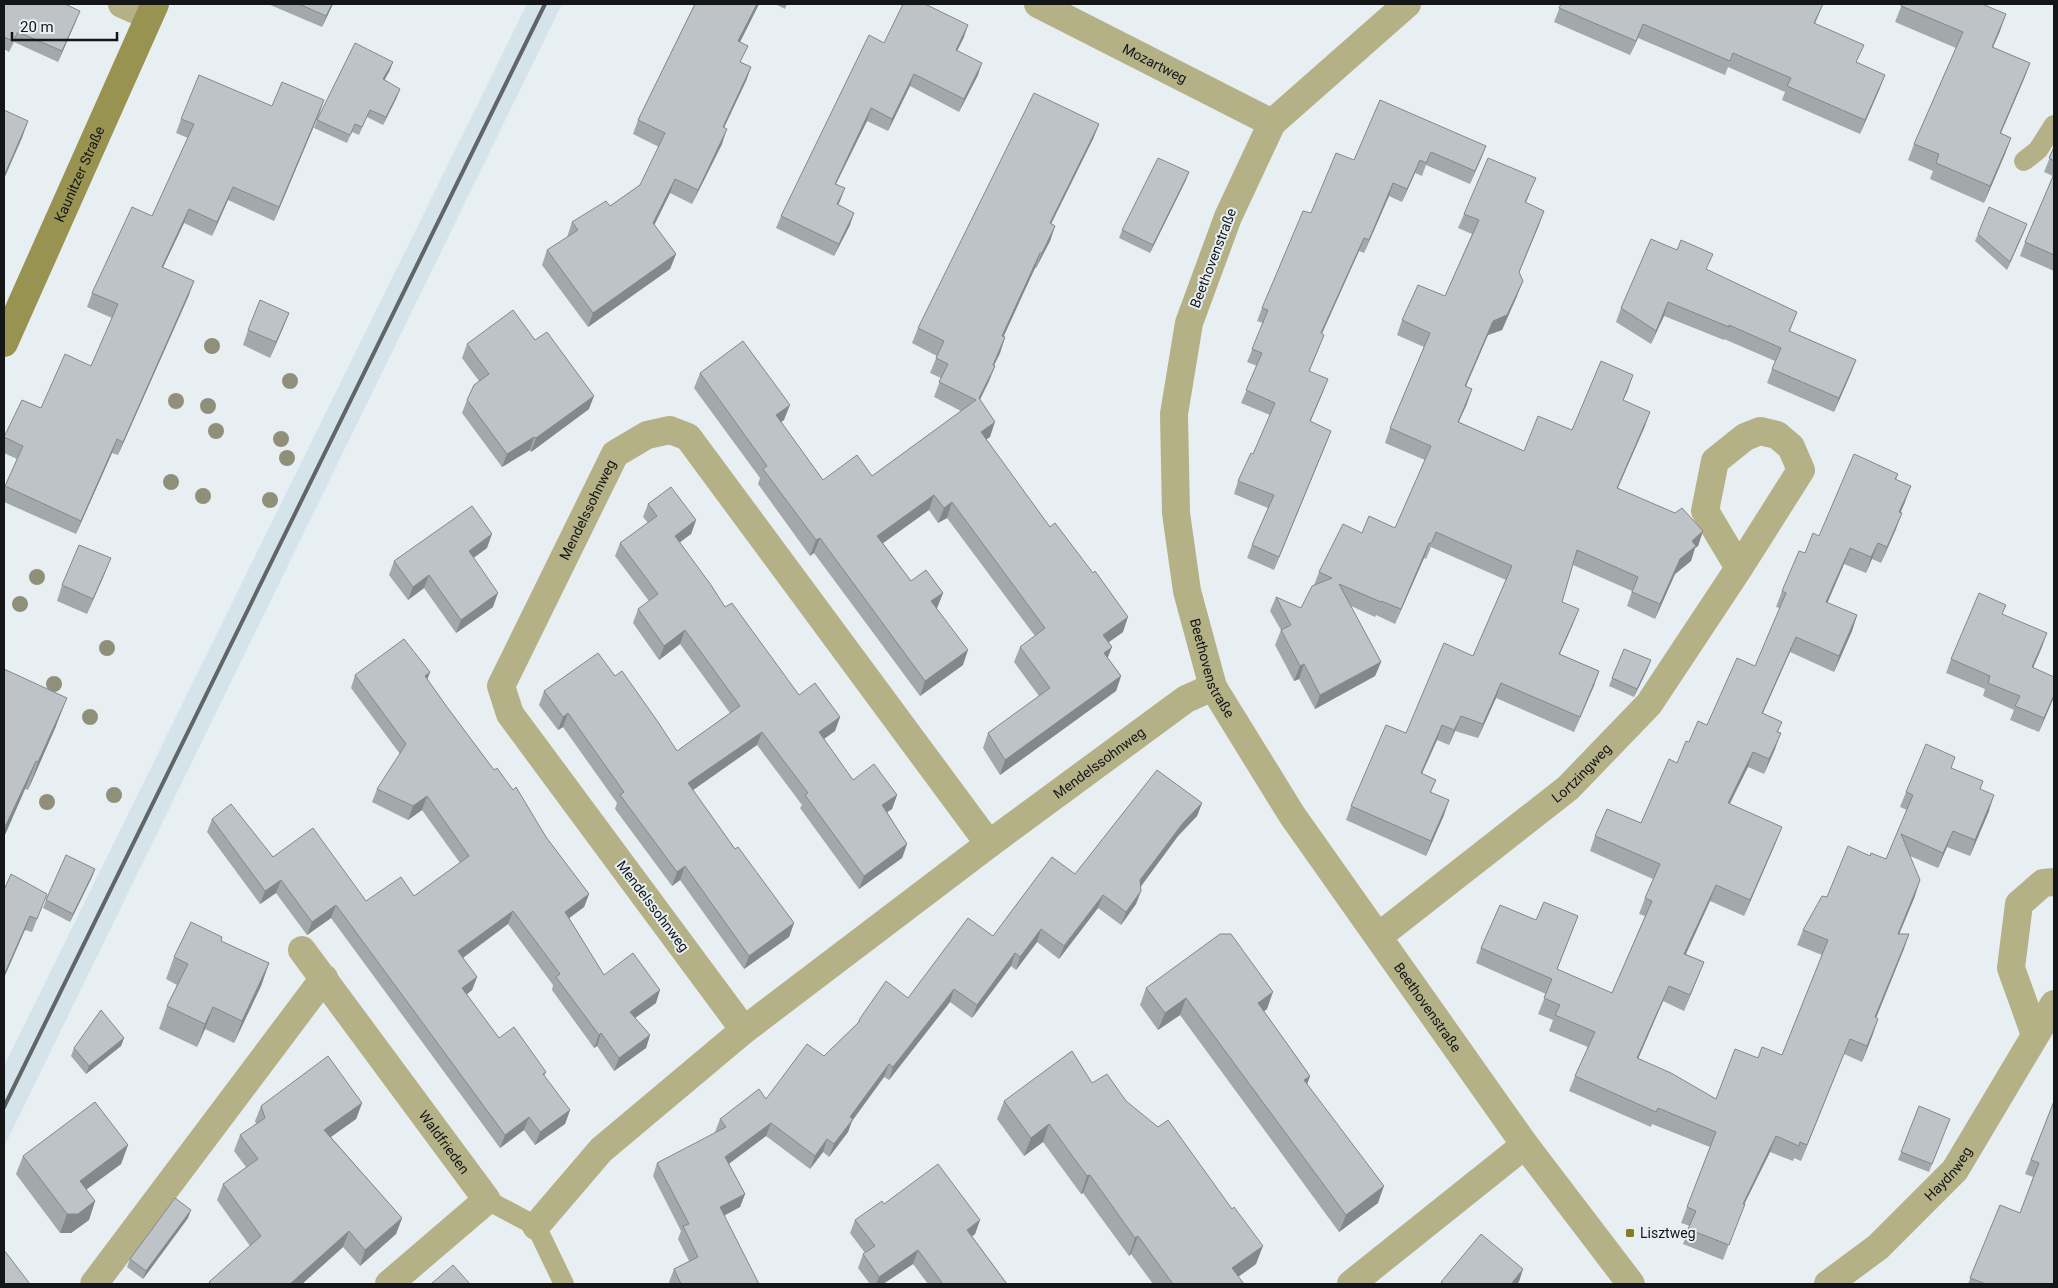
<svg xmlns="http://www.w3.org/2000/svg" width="2058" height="1288" font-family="Roboto,sans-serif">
<rect width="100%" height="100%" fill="#e8eff3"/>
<path fill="#d5e3eb" d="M 527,4 L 562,4 L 4,1147 L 4,1066 Z"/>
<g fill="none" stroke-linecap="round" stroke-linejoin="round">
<path stroke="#b5b187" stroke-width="20" d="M 2024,161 L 2038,150 L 2054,125
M 487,1200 L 536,1226 L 564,1284"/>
<g stroke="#b5b187" stroke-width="28">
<path d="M 122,4 L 149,16"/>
<path id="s1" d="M 1038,4 L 1272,123"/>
<path id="s2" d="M 1407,4 L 1272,123 L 1228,217 L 1189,323 L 1174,414 L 1176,513 L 1187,591 L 1213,687 L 1292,815 L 1525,1145 L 1631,1284"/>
<path id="s3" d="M 1379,936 L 1568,788 L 1649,704 L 1739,568 L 1801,470 L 1791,447 L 1777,435 L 1760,431 L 1745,437 L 1715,461 L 1705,511 L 1739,568"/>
<path id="s4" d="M 302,950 L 487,1200 L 389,1284"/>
<path id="s5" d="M 744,1030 L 510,714 L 501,686 L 615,454 L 647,435 L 670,430 L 688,437 L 989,844"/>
<path d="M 2035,1035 L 2011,968 L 2019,904 L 2043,883 L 2054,882"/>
<path id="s6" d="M 536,1226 L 601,1150 L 744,1030 L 989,844 L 1186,699 L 1213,687"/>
<path d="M 94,1284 L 324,978"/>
<path d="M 1351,1284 L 1525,1145"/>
<path id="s7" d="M 1828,1284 L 1878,1247 L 1955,1170 L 2054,1004"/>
</g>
<path stroke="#999351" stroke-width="28" id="s8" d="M 4,343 L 155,4"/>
<path stroke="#616568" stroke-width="4" d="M 4,1107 L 545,4"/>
</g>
<g fill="#90907a">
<circle cx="212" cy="346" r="8"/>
<circle cx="290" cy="381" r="8"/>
<circle cx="176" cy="401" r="8"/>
<circle cx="208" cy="406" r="8"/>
<circle cx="216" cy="431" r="8"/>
<circle cx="281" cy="439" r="8"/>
<circle cx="287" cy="458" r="8"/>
<circle cx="171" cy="482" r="8"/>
<circle cx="203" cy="496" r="8"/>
<circle cx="270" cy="500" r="8"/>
<circle cx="37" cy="577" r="8"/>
<circle cx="20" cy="604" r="8"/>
<circle cx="107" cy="648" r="8"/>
<circle cx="54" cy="684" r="8"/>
<circle cx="90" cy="717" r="8"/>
<circle cx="114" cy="795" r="8"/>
<circle cx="47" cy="802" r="8"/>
</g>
<path fill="#a3a8ab" d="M 4,4 L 76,21 L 58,62 L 14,42 L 9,52 L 4,49 Z
M 268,4 L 333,4 L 322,27 Z
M 695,4 L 759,4 L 740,42 L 741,62 L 751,67 L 746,81 L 724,128 L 722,144 L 692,204 L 670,193 L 654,225 L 676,254 L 670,269 L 588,327 L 542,265 L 547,250 L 567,237 L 572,222 L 610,206 L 640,185 L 659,147 L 633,134 L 638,120 Z
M 775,4 L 787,4 L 785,9 Z
M 1561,4 L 1823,4 L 1815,24 L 1857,62 L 1880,88 L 1860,134 L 1782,100 L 1785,92 L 1728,67 L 1725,75 L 1638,38 L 1630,55 L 1554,22 Z
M 1902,4 L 2000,31 L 1993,47 L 2030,63 L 2024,79 L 2001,133 L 2011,138 L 2005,154 L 1984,203 L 1930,179 L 1933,171 L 1908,160 L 1914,144 L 1956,48 L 1895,22 Z
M 964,37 L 957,51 L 978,75 L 959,112 L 910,86 L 888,131 L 867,121 L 836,184 L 840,201 L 838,205 L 850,225 L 834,256 L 776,228 L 781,216 L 884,43 Z
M 390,70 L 385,79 L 397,97 L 383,125 L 367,117 L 359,135 L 352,132 L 347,143 L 314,128 L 317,120 Z
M 324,100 L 319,114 L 274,221 L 228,200 L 212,236 L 184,223 L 163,267 L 189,295 L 118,455 L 112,453 L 76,534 L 4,502 L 4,490 L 17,459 L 4,453 L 4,439 L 22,400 L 41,408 L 91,366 L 112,318 L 87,307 L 92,293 L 152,216 L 188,138 L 176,133 L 181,119 Z
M 1099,124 L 1093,139 L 1051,224 L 1055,226 L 1050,241 L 1036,268 L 1035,268 L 1003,336 L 1005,337 L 1000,353 L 994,365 L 995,366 L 989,381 L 980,400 L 990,437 L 986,439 L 1123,632 L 1108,642 L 1108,658 L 1121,676 L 1116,691 L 1000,775 L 983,748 L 988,733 L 1039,696 L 1014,662 L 1020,647 L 1035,636 L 947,518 L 938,523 L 929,510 L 883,543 L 911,581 L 943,593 L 937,608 L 963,665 L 920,696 L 814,553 L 810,556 L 758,484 L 760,478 L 694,388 L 700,373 L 784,420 L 781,422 L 823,480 L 872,476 L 961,411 L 934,397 L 941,378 L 930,373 L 937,356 L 912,343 L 918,328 Z
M 1486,146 L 1470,184 L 1426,165 L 1422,176 L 1415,173 L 1402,202 L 1389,196 L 1364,253 L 1359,251 L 1322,334 L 1324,335 L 1309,371 L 1323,392 L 1310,422 L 1331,431 L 1326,444 L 1274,570 L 1247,558 L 1252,545 L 1268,508 L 1234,494 L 1238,481 L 1253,454 L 1270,415 L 1241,403 L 1257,366 L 1247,362 L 1263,323 L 1257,321 L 1262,308 L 1311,213 L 1354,160 Z
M 2054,147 L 2054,271 L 2020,256 L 2025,242 L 2053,176 L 2044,172 Z
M 1186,180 L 1150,253 L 1119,238 L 1122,230 Z
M 1530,193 L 1526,203 L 1539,225 L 1519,273 L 1517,296 L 1502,330 L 1488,335 L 1466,386 L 1472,389 L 1459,422 L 1524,451 L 1572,430 L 1628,390 L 1623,400 L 1645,426 L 1618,488 L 1703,531 L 1698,546 L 1695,548 L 1691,561 L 1675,574 L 1655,619 L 1627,606 L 1632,591 L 1573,565 L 1562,602 L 1573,624 L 1560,654 L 1599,671 L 1574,732 L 1496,698 L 1478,738 L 1455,731 L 1449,745 L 1437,740 L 1422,774 L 1436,780 L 1431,792 L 1444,815 L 1426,856 L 1346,820 L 1351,806 L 1406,733 L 1473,656 L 1506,580 L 1431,547 L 1426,559 L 1424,558 L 1395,624 L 1376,615 L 1375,617 L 1351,606 L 1381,662 L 1375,676 L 1315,709 L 1299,679 L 1294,681 L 1275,645 L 1281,630 L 1270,611 L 1276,597 L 1301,608 L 1314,585 L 1319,572 L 1362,533 L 1395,528 L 1425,460 L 1385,443 L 1390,428 L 1424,347 L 1397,335 L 1402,320 L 1445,296 L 1472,234 L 1458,228 L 1464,214 Z
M 2027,224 L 2007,270 L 1975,241 L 1978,234 Z
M 1707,270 L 1797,312 L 1790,331 L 1856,360 L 1851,373 L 1834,412 L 1767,383 L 1775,361 L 1724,339 L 1724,340 L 1664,316 L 1651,344 L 1616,322 L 1621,308 Z
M 289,313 L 283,328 L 270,358 L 243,345 L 248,330 Z
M 535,340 L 589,409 L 531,452 L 530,450 L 502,467 L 462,413 L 467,400 L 479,381 L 462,358 L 467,344 Z
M 1898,474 L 1896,480 L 1905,502 L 1900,513 L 1896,529 L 1881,563 L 1872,559 L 1866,573 L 1844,564 L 1827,603 L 1857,615 L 1852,631 L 1834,672 L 1790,652 L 1763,713 L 1782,722 L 1778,732 L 1775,749 L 1764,774 L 1748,767 L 1730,804 L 1776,842 L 1744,916 L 1710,901 L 1686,954 L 1704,962 L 1698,977 L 1684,1011 L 1663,1001 L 1638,1058 L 1716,1099 L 1758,1058 L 1782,1055 L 1822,955 L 1797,945 L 1803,930 L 1827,897 L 1870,855 L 1886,859 L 1907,810 L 1900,807 L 1906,792 L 1951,768 L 1983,781 L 1980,789 L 1989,811 L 1970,856 L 1947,847 L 1938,868 L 1910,856 L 1915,896 L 1899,934 L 1909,934 L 1876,1018 L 1873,1034 L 1862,1062 L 1844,1054 L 1801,1161 L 1794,1158 L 1793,1161 L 1770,1152 L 1744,1204 L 1723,1260 L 1683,1244 L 1690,1226 L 1681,1223 L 1710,1147 L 1652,1124 L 1651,1127 L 1569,1091 L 1575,1076 L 1588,1047 L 1549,1031 L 1553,1020 L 1538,1014 L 1546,994 L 1476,963 L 1481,948 L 1536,920 L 1578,916 L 1557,970 L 1612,993 L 1645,916 L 1639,914 L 1645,898 L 1653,879 L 1590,851 L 1595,836 L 1641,823 L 1689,742 L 1707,725 L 1755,666 L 1780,608 L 1776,607 L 1782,591 L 1805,553 L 1819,536 Z
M 648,504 L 696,520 L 691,534 L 679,542 L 725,607 L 799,695 L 840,717 L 835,731 L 824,739 L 853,780 L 897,795 L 892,809 L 887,812 L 907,844 L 902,858 L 859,889 L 800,808 L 802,805 L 757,745 L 693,790 L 735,849 L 794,923 L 789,937 L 744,969 L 680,880 L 672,886 L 615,809 L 617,803 L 563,727 L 558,730 L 539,705 L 544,691 L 615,676 L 677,751 L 730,713 L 680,644 L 659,660 L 633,623 L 638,609 L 649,601 L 615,556 L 620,543 L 648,523 L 643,517 Z
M 487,548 L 473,558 L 493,607 L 456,633 L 424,588 L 408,600 L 389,575 L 394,561 Z
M 105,573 L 87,614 L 57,601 L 62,585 Z
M 2042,647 L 2033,668 L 2054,697 L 2039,732 L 2010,720 L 2014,710 L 1983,696 L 1985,689 L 1946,673 L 1951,659 Z
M 1648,668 L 1634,697 L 1609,686 L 1612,678 Z
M 4,669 L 56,726 L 28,790 L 25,789 L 4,837 Z
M 430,672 L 427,679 L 447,707 L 494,770 L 546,837 L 589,894 L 584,907 L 569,918 L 604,975 L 656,1003 L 635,1018 L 650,1035 L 646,1048 L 614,1071 L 597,1046 L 594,1048 L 552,990 L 553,985 L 508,924 L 463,958 L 477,977 L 472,990 L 466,995 L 499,1038 L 546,1072 L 544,1077 L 570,1110 L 565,1124 L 535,1145 L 524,1130 L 500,1148 L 331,918 L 307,935 L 276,893 L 260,904 L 207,832 L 212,819 L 273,857 L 366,901 L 414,896 L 460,863 L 422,810 L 408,820 L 372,802 L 377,789 L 400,754 L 351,688 L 355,675 Z
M 1202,803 L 1197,816 L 1178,836 L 1141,886 L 1141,891 L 1136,904 L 1121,925 L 1098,908 L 1059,959 L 1037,942 L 1016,970 L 1011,966 L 972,1018 L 950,1002 L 889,1080 L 884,1077 L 852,1121 L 848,1132 L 829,1157 L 823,1152 L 810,1169 L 766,1136 L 729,1164 L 745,1194 L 740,1207 L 724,1216 L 759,1284 L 670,1284 L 669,1282 L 674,1269 L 689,1261 L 678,1239 L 681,1231 L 653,1176 L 657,1163 L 716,1133 L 715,1132 L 720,1119 L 766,1099 L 824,1056 L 857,1024 L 859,1020 L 908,998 L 993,936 L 1075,874 Z
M 95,869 L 92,877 L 70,922 L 43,908 L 46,900 Z
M 4,890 L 42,907 L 32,932 L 25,930 Z
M 221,941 L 269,963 L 261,986 L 234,1043 L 205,1029 L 197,1047 L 159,1029 L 167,1006 L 177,985 L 166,979 L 174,957 Z
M 1146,988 L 1267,1009 L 1264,1011 L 1310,1076 L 1307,1084 L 1378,1203 L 1339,1232 L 1180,1015 L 1158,1030 L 1140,1005 Z
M 124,1038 L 121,1046 L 86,1074 L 71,1056 L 74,1048 Z
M 1092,1083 L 1126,1101 L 1256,1264 L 1238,1277 L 1244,1284 L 1153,1284 L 1131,1254 L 1129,1256 L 1083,1193 L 1081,1194 L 1043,1142 L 1024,1156 L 997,1119 L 1004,1101 Z
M 2054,1101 L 2054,1284 L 1968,1284 L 2000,1205 L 2020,1213 L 2033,1177 L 2025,1174 Z
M 362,1103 L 356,1119 L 331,1137 L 402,1218 L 396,1234 L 360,1266 L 343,1247 L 302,1284 L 208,1284 L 209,1282 L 250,1246 L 217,1200 L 223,1184 L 246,1167 L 234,1151 L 240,1135 L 256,1124 L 255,1121 L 261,1106 Z
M 1919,1106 L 1950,1119 L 1929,1172 L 1898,1160 Z
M 128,1145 L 121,1164 L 86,1190 L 95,1201 L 89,1220 L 71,1233 L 60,1233 L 16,1174 L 23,1156 Z
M 884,1204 L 980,1220 L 975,1234 L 972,1236 L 1007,1284 L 928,1284 L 913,1264 L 883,1284 L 870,1284 L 858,1268 L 863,1254 L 865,1253 L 850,1233 L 855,1220 Z
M 188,1218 L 143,1279 L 127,1267 L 130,1259 Z"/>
<path fill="#84888b" d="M 332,4 L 333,4 L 322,27 L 326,16 Z
M 757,4 L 759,4 L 733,56 L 738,41 Z
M 80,11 L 76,21 L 58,62 L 62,51 Z
M 2006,14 L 2000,31 L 1986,63 L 1992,47 Z
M 1643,24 L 1638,38 L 1630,55 L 1636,41 Z
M 968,25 L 964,37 L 951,63 L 956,50 Z
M 393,62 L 390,70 L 381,86 L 383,79 Z
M 982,63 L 978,75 L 959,112 L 964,99 Z
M 2030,63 L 2024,79 L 1994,149 L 2000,133 Z
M 751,67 L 746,81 L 717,142 L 723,127 Z
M 914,74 L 910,86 L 888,131 L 892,119 Z
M 1885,75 L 1880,88 L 1860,134 L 1865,120 Z
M 400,89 L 397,97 L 383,125 L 386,117 Z
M 324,100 L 319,114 L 274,221 L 279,207 Z
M 871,108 L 867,121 L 830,196 L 835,184 Z
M 28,121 L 22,138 L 4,179 L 4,176 Z
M 1099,124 L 1093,139 L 1044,238 L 1050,223 Z
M 727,129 L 722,144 L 692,204 L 698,190 Z
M 2011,138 L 2005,154 L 1984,203 L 1990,186 Z
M 1486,146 L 1481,159 L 1470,184 L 1475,171 Z
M 1420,160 L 1415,173 L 1402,202 L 1407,189 Z
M 1189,172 L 1186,180 L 1150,253 L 1153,245 Z
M 675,179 L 670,193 L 648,238 L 653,223 Z
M 1393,183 L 1389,196 L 1364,253 L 1369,240 Z
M 233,187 L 228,200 L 212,236 L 217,222 Z
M 845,188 L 840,201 L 832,216 L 837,204 Z
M 189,209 L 184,223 L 157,280 L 162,267 Z
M 1544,211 L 1539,225 L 1513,287 L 1519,272 Z
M 854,213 L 850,225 L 834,256 L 839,244 Z
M 2027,224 L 2024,232 L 2007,270 L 2010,262 Z
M 1055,226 L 1050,241 L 1036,268 L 1042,253 Z
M 1364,238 L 1359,251 L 1316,346 L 1321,333 Z
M 1040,253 L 1035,268 L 997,351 L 1002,336 Z
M 676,254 L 670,269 L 588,327 L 593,313 Z
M 194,281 L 189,295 L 118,455 L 123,442 Z
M 1523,281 L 1517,296 L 1502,330 L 1488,335 L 1460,400 L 1465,386 L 1493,321 Z
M 1668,302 L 1664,316 L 1651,344 L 1656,331 Z
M 289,313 L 283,328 L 270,358 L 276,342 Z
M 1324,335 L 1319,348 L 1304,384 L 1309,371 Z
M 1005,337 L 1000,353 L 987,380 L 993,365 Z
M 1856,360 L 1851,373 L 1834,412 L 1839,398 Z
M 995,366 L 989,381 L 973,413 L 979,398 Z
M 1633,375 L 1628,390 L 1617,414 L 1623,400 Z
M 1328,379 L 1323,392 L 1305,434 L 1310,421 Z
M 1472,389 L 1467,404 L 1452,436 L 1458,422 Z
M 594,396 L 589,409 L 531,452 L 536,438 Z
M 790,405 L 784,420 L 770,430 L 776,415 Z
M 1650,412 L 1645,426 L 1611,503 L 1617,488 Z
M 995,422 L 990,437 L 976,447 L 981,432 Z
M 1331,431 L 1326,444 L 1274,570 L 1279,557 Z
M 534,437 L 530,450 L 502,467 L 507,454 Z
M 117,439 L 112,453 L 76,534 L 81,521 Z
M 1911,486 L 1905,502 L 1894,528 L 1899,512 Z
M 934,495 L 929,510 L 872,551 L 877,536 Z
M 952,502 L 947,518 L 938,523 L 944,508 Z
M 1902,513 L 1896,529 L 1881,563 L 1887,547 Z
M 696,520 L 691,534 L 670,550 L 675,536 Z
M 1703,531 L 1698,546 L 1695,548 L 1691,561 L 1675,574 L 1655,619 L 1660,604 L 1680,559 L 1692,541 Z
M 492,534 L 487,548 L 464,565 L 469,551 Z
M 820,538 L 814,553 L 810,556 L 816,540 Z
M 1429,543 L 1424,558 L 1395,624 L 1401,609 Z
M 1878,543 L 1872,559 L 1866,573 L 1871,557 Z
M 1850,548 L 1844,564 L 1821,618 L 1826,602 Z
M 111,558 L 105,573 L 87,614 L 93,599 Z
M 429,575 L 424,588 L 408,600 L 413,587 Z
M 498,593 L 493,607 L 456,633 L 461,620 Z
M 943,593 L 937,608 L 926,616 L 931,601 Z
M 1579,609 L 1573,624 L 1553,668 L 1559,654 Z
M 1857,615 L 1852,631 L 1834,672 L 1839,656 Z
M 1128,617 L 1123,632 L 1098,650 L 1103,635 Z
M 685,630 L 680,644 L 659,660 L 664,646 Z
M 2047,633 L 2042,647 L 2027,681 L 2032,667 Z
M 1796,637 L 1790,652 L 1756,728 L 1762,713 Z
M 1112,647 L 1106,662 L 1104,653 Z
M 968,650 L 963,665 L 920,696 L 925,681 Z
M 1651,660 L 1648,668 L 1634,697 L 1637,689 Z
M 1381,662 L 1375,676 L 1315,709 L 1320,695 Z
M 1304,664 L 1299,679 L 1294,681 L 1300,666 Z
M 1599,671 L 1594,686 L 1574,732 L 1580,717 Z
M 430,672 L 425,686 L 425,676 Z
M 1121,676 L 1116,691 L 1000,775 L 1005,760 Z
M 1501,683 L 1496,698 L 1478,738 L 1483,724 Z
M 2054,695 L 2054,697 L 2039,732 L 2044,718 Z
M 67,698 L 56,726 L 28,790 L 38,762 Z
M 568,713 L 563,727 L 558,730 L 563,717 Z
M 1461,716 L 1455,731 L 1449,745 L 1454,730 Z
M 840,717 L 835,731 L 814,746 L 819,732 Z
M 1442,725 L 1437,740 L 1415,788 L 1421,773 Z
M 762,732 L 757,745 L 683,797 L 688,783 Z
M 1781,733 L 1775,749 L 1764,774 L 1769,759 Z
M 1753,752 L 1748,767 L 1722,818 L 1728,803 Z
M 36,761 L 25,789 L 4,837 L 4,832 L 6,825 Z
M 897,795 L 892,809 L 877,819 L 882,805 Z
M 1994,795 L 1989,811 L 1970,856 L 1975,840 Z
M 427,796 L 422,810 L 408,820 L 413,806 Z
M 1449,800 L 1444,815 L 1426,856 L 1431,841 Z
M 1202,803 L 1197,816 L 1178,836 L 1136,893 L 1140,880 L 1183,823 Z
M 1782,827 L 1776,842 L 1744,916 L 1750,900 Z
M 1953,831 L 1947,847 L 1938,868 L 1943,853 Z
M 907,844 L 902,858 L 859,889 L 864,876 Z
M 685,866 L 680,880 L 672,886 L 677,872 Z
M 95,869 L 92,877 L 70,922 L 73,914 Z
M 281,880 L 276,893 L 260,904 L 265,891 Z
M 1920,880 L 1915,896 L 1893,949 L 1898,934 Z
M 1716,885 L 1710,901 L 1679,969 L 1684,954 Z
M 1141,891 L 1136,904 L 1121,925 L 1126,912 Z
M 589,894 L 584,907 L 560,925 L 565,912 Z
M 1103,895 L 1098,908 L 1059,959 L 1064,946 Z
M 336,905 L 331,918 L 307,935 L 312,922 Z
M 513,911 L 508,924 L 453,965 L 458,951 Z
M 30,916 L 25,930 L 4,978 L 4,975 Z
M 794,923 L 789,937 L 744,969 L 749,956 Z
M 1041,929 L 1037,942 L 1016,970 L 1020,957 Z
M 1909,934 L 1904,949 L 1870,1033 L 1875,1017 Z
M 1015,953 L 1011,966 L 972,1018 L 977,1005 Z
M 1704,962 L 1698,977 L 1684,1011 L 1690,995 Z
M 269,963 L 261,986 L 234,1043 L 242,1021 Z
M 477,977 L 472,990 L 457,1002 L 462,988 Z
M 1669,986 L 1663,1001 L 1632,1073 L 1637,1058 Z
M 954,989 L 950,1002 L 889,1080 L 893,1067 Z
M 660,990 L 656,1003 L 625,1025 L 630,1012 Z
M 1273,992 L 1267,1009 L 1252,1020 L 1258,1003 Z
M 1186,998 L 1180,1015 L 1158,1030 L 1165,1013 Z
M 213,1007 L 205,1029 L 197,1047 L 205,1024 Z
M 1878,1019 L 1873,1034 L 1862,1062 L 1867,1046 Z
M 601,1033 L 597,1046 L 594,1048 L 599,1035 Z
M 650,1035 L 646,1048 L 614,1071 L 619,1058 Z
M 124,1038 L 121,1046 L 86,1074 L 89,1066 Z
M 1850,1039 L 1844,1054 L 1801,1161 L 1807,1145 Z
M 889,1064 L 884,1077 L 852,1121 L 848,1132 L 829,1157 L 834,1144 L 850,1117 Z
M 1310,1076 L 1304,1093 L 1304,1080 Z
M 362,1103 L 356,1119 L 318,1146 L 324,1130 Z
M 570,1110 L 565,1124 L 535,1145 L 540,1132 Z
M 529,1117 L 524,1130 L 500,1148 L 505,1135 Z
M 771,1123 L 766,1136 L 720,1170 L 725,1157 Z
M 1049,1124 L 1043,1142 L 1024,1156 L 1031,1138 Z
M 1776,1136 L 1770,1152 L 1737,1219 L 1743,1204 Z
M 827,1139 L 823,1152 L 810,1169 L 815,1156 Z
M 128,1145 L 121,1164 L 73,1199 L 80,1181 Z
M 1090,1175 L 1083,1193 L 1081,1194 L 1087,1176 Z
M 1384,1186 L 1378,1203 L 1339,1232 L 1346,1215 Z
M 745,1194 L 740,1207 L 715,1220 L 720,1207 Z
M 95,1201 L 89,1220 L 71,1233 L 60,1233 L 67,1214 Z
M 191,1210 L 188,1218 L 143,1279 L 146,1271 Z
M 402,1218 L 396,1234 L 360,1266 L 365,1250 Z
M 980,1220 L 975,1234 L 962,1244 L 967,1230 Z
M 349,1231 L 343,1247 L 302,1284 L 290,1284 Z
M 1138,1236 L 1131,1254 L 1129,1256 L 1135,1238 Z
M 1263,1246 L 1256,1264 L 1228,1284 L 1232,1268 Z
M 918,1250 L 913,1264 L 883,1284 L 876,1284 L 879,1277 Z
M 1523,1269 L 1519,1282 L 1517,1284 L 1511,1284 Z"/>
<path fill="#bdc3c7" stroke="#84888b" d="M 4,4 L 65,4 L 80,11 L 62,51 L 18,32 L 13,41 L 4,37 Z
M 299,4 L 332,4 L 326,16 Z
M 695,4 L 757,4 L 738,41 L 748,46 L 740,62 L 751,67 L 723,127 L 727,129 L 698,190 L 675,179 L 653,223 L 676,254 L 593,313 L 547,250 L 578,230 L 572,222 L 606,201 L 610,206 L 640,185 L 665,133 L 638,120 Z
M 903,4 L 925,4 L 968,25 L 956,50 L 982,63 L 964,99 L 914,74 L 892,119 L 871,108 L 835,184 L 845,188 L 837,204 L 854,213 L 839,244 L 781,216 L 869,35 L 884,43 Z
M 1561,4 L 1823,4 L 1814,23 L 1864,45 L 1856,62 L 1885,75 L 1865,120 L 1787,86 L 1791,78 L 1733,53 L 1730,61 L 1643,24 L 1636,41 L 1559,8 Z
M 1902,4 L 1982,4 L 2006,14 L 1992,47 L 2030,63 L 2000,133 L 2011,138 L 1990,186 L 1936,163 L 1939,154 L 1914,144 L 1963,32 L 1901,6 Z
M 355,43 L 393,62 L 383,79 L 400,89 L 386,117 L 370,110 L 362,127 L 355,124 L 350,135 L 317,120 Z
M 199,75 L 272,106 L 282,82 L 324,100 L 279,207 L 233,187 L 217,222 L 189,209 L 162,267 L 194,281 L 123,442 L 117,439 L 81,521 L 5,486 L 23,446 L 4,437 L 22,400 L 41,408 L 65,354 L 91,366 L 118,304 L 92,293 L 132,207 L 152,216 L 194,124 L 181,119 Z
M 1034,93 L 1099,124 L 1050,223 L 1055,226 L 1042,253 L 1040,253 L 1002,336 L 1005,337 L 993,365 L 995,366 L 979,398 L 995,422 L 981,432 L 1050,527 L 1055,523 L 1093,573 L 1095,571 L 1128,617 L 1103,635 L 1112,647 L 1104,653 L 1121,676 L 1005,760 L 988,733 L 1050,688 L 1020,647 L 1045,628 L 952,502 L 944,508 L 934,495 L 877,536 L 911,581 L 926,570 L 943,593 L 931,601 L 968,650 L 925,681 L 820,538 L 816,540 L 763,469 L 767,466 L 700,373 L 743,341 L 790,405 L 776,415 L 823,480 L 857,455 L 872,476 L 976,400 L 939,382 L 948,364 L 936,358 L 944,341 L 918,328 Z
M 1380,100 L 1486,146 L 1475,171 L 1431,152 L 1426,163 L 1420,160 L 1407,189 L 1393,183 L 1369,240 L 1364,238 L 1321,333 L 1324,335 L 1309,371 L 1328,379 L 1310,421 L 1331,431 L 1279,557 L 1252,545 L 1274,495 L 1238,481 L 1251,453 L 1253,454 L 1275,403 L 1246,390 L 1262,353 L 1252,349 L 1268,310 L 1262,308 L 1303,211 L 1311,213 L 1336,153 L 1354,160 Z
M 4,110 L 28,121 L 4,176 Z
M 2054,147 L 2054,161 L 2049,158 Z
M 1158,158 L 1189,172 L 1153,245 L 1122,230 Z
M 1488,158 L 1536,178 L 1525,202 L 1544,211 L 1519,272 L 1523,281 L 1507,315 L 1493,321 L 1465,386 L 1472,389 L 1458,422 L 1524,451 L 1538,416 L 1572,430 L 1601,361 L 1633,375 L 1623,400 L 1650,412 L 1617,488 L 1675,513 L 1682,508 L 1703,531 L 1692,541 L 1696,546 L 1680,559 L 1660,604 L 1632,592 L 1638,577 L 1577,550 L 1562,602 L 1579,609 L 1559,654 L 1599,671 L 1580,717 L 1501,683 L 1483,724 L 1461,716 L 1454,730 L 1442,725 L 1421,773 L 1436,780 L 1430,792 L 1449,800 L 1431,841 L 1351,806 L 1386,725 L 1406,733 L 1444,643 L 1473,656 L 1512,566 L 1436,532 L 1431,544 L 1429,543 L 1401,609 L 1381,601 L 1381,602 L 1339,584 L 1381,662 L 1320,695 L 1304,664 L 1300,666 L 1281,630 L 1291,625 L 1276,597 L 1301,608 L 1312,586 L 1332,578 L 1319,572 L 1343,524 L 1362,533 L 1369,516 L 1395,528 L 1431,446 L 1390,428 L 1430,333 L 1402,320 L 1418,285 L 1445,296 L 1479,220 L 1464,214 Z
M 2054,174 L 2054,255 L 2025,242 Z
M 1989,207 L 2027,224 L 2010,262 L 1978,234 Z
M 1651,239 L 1677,250 L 1681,240 L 1713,254 L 1706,269 L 1797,312 L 1789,331 L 1856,360 L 1839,398 L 1772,369 L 1781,348 L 1729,325 L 1729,327 L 1668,302 L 1656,331 L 1621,308 Z
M 260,300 L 289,313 L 276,342 L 248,330 Z
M 513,310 L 535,340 L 547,332 L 594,396 L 536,438 L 534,437 L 507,454 L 467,400 L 474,385 L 489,374 L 467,344 Z
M 1854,454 L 1898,474 L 1895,479 L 1911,486 L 1899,512 L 1902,513 L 1887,547 L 1878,543 L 1871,557 L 1850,548 L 1826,602 L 1857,615 L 1839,656 L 1796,637 L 1762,713 L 1782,722 L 1777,732 L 1781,733 L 1769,759 L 1753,752 L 1728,803 L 1782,827 L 1750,900 L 1716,885 L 1684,954 L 1704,962 L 1690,995 L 1669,986 L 1637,1058 L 1671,1073 L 1716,1099 L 1735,1049 L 1758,1058 L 1762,1047 L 1782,1055 L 1828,940 L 1803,930 L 1822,896 L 1827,897 L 1848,846 L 1870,856 L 1871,853 L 1886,859 L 1913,795 L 1906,792 L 1926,744 L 1955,757 L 1951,768 L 1983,781 L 1980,789 L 1994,795 L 1975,840 L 1953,831 L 1943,853 L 1901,834 L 1920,880 L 1898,934 L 1909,934 L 1875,1017 L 1878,1019 L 1867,1046 L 1850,1039 L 1807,1145 L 1800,1142 L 1799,1146 L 1776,1136 L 1743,1204 L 1745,1204 L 1729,1245 L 1688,1229 L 1696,1211 L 1687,1207 L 1716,1132 L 1658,1108 L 1656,1112 L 1575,1076 L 1595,1032 L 1555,1015 L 1560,1005 L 1544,998 L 1552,979 L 1481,948 L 1500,905 L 1536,920 L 1544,902 L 1578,916 L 1557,969 L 1612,993 L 1652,901 L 1645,898 L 1660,864 L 1595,836 L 1607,809 L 1641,823 L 1669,759 L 1677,763 L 1686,741 L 1689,742 L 1698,721 L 1707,725 L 1737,658 L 1755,666 L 1786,593 L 1782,591 L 1799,551 L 1805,553 L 1813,533 L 1819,536 Z
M 671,487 L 696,520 L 675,536 L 711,585 L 725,607 L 732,603 L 799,695 L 815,683 L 840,717 L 819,732 L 853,780 L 874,764 L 897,795 L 882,805 L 907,844 L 864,876 L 805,795 L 808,793 L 762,732 L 688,783 L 735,849 L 738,847 L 794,923 L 749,956 L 685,866 L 677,872 L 620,795 L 624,792 L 568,713 L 563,717 L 544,691 L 598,653 L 615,676 L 622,671 L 658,722 L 677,751 L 740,706 L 685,630 L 664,646 L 638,609 L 658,594 L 620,543 L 657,516 L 648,504 Z
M 472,506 L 492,534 L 469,551 L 498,593 L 461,620 L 429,575 L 413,587 L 394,561 Z
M 79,545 L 111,558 L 93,599 L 62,585 Z
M 1979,593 L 2006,605 L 2002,614 L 2047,633 L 2032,667 L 2054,677 L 2054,695 L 2044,718 L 2015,706 L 2020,696 L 1988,683 L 1990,676 L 1951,659 Z
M 404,639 L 430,672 L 425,676 L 447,707 L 494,770 L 497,768 L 513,790 L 516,787 L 546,837 L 589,894 L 565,912 L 604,975 L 633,953 L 660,990 L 630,1012 L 650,1035 L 619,1058 L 601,1033 L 599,1035 L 556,977 L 560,974 L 513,911 L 458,951 L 477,977 L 462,988 L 499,1038 L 514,1027 L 546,1072 L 543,1074 L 570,1110 L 540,1132 L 529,1117 L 505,1135 L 336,905 L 312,922 L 281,880 L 265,891 L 212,819 L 231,804 L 273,857 L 313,828 L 366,901 L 401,877 L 414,896 L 469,856 L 427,796 L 413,806 L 377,789 L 406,744 L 355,675 Z
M 1624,649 L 1651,660 L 1637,689 L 1612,678 Z
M 4,669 L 67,698 L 38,762 L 36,761 L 6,825 L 4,824 Z
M 1157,770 L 1202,803 L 1183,823 L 1140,880 L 1141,891 L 1126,912 L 1103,895 L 1064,946 L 1041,929 L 1020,957 L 1015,953 L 977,1005 L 954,989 L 893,1067 L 889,1064 L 850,1117 L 853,1119 L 834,1144 L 827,1139 L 815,1156 L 771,1123 L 725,1157 L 745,1194 L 720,1207 L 759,1284 L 681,1284 L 674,1269 L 698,1257 L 683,1226 L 689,1224 L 657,1163 L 726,1127 L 720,1119 L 759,1089 L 766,1099 L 807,1044 L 824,1056 L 860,1021 L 859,1020 L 886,981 L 908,998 L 968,918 L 993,936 L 1052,857 L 1075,874 Z
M 66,855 L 95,869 L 73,914 L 46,900 Z
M 11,874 L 47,894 L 37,919 L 30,916 L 4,975 L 4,890 Z
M 191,922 L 222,937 L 221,941 L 269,963 L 242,1021 L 213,1007 L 205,1024 L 167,1006 L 188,964 L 174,957 Z
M 1220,934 L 1231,934 L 1273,992 L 1258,1003 L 1310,1076 L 1304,1080 L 1384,1186 L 1346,1215 L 1186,998 L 1165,1013 L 1146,988 Z
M 101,1010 L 124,1038 L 89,1066 L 74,1048 Z
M 1072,1051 L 1092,1083 L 1107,1074 L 1126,1101 L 1158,1127 L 1168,1120 L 1232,1209 L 1234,1207 L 1263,1246 L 1232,1268 L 1244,1284 L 1173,1284 L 1138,1236 L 1135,1238 L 1090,1175 L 1087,1176 L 1049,1124 L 1031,1138 L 1004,1101 Z
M 328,1056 L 362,1103 L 324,1130 L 402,1218 L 365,1250 L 349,1231 L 290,1284 L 211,1284 L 209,1282 L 261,1236 L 223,1184 L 258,1159 L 240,1135 L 265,1118 L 261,1106 Z
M 2054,1101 L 2054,1284 L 1986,1284 L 1970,1278 L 2000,1205 L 2020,1213 L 2039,1163 L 2031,1160 Z
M 95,1102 L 128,1145 L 80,1181 L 95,1201 L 78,1214 L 67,1214 L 23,1156 Z
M 1919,1106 L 1950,1119 L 1932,1164 L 1901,1152 Z
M 938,1164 L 980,1220 L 967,1230 L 1007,1284 L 943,1284 L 918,1250 L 879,1277 L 863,1254 L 875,1246 L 855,1220 L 882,1201 L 884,1204 Z
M 175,1198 L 191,1210 L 146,1271 L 130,1259 Z
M 1481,1234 L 1523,1269 L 1511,1284 L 1444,1284 L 1441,1282 Z
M 4,1250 L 30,1284 L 4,1284 Z
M 453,1265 L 470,1284 L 431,1284 Z"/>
<rect fill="#857d23" stroke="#e8eff3" stroke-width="2" x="1625" y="1228" width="10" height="10" rx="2.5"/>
<g text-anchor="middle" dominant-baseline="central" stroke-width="4" stroke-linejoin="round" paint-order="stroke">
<g font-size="14" fill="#131517" stroke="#e8eff3">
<text stroke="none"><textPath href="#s1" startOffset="131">Mozartweg</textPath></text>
<text stroke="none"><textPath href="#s8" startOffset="185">Kaunitzer Straße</textPath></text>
<text transform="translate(1213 258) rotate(-69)">Beethovenstraße</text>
<text stroke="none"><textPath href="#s5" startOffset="619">Mendelssohnweg</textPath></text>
<text stroke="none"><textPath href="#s2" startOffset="748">Beethovenstraße</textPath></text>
<text stroke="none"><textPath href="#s6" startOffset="731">Mendelssohnweg</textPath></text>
<text stroke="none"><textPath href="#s3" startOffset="260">Lortzingweg</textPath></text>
<text transform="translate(653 906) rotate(53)">Mendelssohnweg</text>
<text stroke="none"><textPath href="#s2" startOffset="1152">Beethovenstraße</textPath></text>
<text stroke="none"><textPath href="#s4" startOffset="239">Waldfrieden</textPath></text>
<text stroke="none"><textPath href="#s7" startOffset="164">Haydnweg</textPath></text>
</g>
<g font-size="14" fill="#131517" stroke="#e8eff3" text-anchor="start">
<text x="1640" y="1233">Lisztweg</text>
</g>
</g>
<rect width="2058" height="1288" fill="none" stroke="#131517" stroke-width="10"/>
<path d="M12 32v8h105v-8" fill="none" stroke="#131517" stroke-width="2.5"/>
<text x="20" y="32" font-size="15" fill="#131517" stroke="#e8eff3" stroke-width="4" paint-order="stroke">20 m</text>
</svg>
